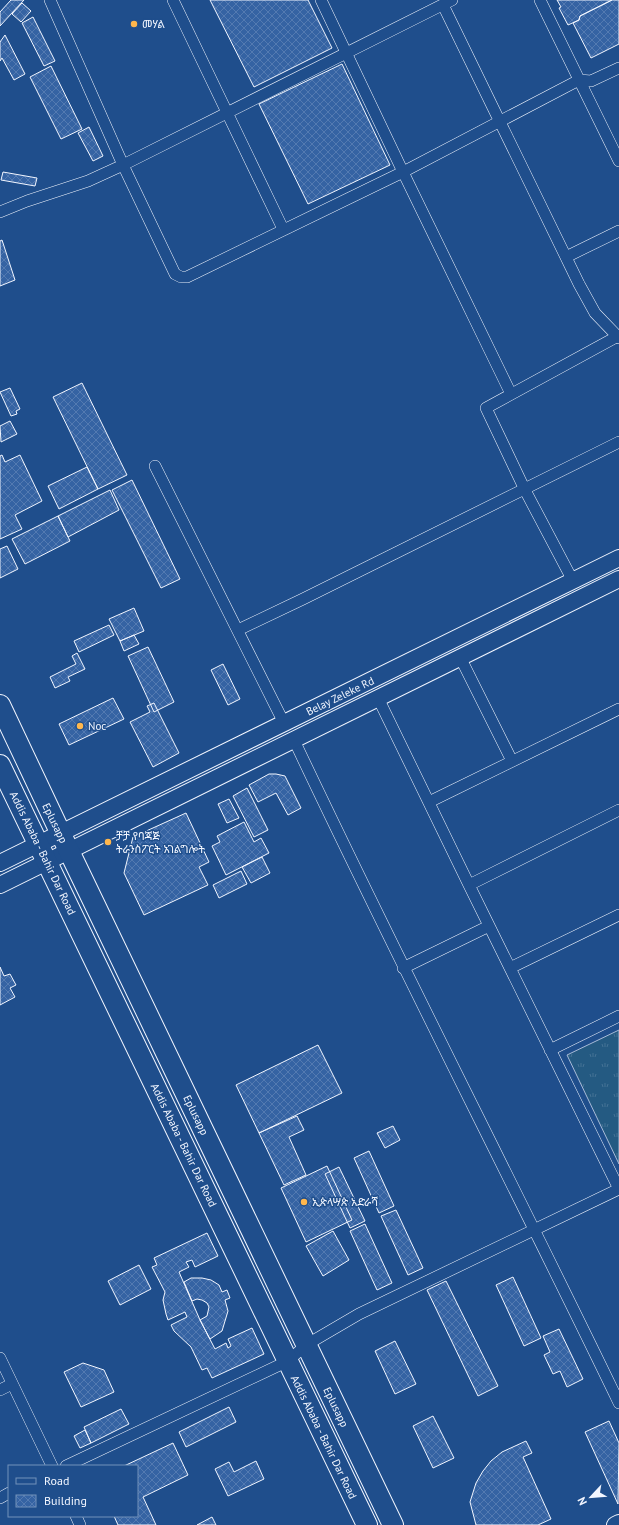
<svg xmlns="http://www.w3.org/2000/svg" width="619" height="1525" font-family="'PT Sans','Noto Sans Ethiopic',sans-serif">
<defs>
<pattern id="grass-tufts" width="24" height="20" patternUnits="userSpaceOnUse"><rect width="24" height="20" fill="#245a82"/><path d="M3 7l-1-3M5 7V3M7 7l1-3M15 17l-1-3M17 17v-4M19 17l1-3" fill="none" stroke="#447295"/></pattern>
<pattern id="building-cross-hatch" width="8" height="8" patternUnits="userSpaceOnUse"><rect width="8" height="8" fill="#3563a3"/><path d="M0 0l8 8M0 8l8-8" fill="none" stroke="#537ab1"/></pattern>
</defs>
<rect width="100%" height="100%" fill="#1f4e8c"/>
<path fill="url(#grass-tufts)" stroke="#a8bbd7" d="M 619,1030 L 619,1164 L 567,1055 Z"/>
<path fill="url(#building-cross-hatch)" stroke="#f2f6ff" d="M 11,0 L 24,0 L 0,26 L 0,12 Z
M 210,0 L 308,0 L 332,48 L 254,87 Z
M 557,0 L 612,0 L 580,16 L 579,20 L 568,25 L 559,8 L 561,7 Z
M 612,0 L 619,0 L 619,44 L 591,58 L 573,23 L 579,20 L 580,16 Z
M 22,3 L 31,11 L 21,22 L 12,14 Z
M 33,17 L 55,61 L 44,66 L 22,23 Z
M 5,35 L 25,74 L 14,80 L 2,58 L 0,61 L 0,42 Z
M 342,64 L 390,165 L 308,204 L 259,104 Z
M 51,66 L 82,129 L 61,139 L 30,77 Z
M 89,127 L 103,156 L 93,161 L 78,133 Z
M 3,172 L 37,178 L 35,186 L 1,180 Z
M 2,240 L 15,280 L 0,286 L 0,241 Z
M 82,383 L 127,475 L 98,489 L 53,397 Z
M 10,388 L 20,409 L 16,411 L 17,414 L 11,416 L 0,392 Z
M 10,421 L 17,434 L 1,442 L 0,426 Z
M 2,455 L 5,462 L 20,455 L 42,501 L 15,515 L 22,529 L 0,539 L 0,456 Z
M 87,467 L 98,489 L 59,509 L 48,486 Z
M 132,480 L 180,579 L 161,588 L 112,490 Z
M 110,490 L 119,510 L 68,537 L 58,516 Z
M 58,516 L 70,541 L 25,564 L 12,539 Z
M 7,546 L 18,569 L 0,578 L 0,549 Z
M 134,608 L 144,631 L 120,641 L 109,619 Z
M 109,625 L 114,635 L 79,652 L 74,641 Z
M 134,635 L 139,644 L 124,651 L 120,641 Z
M 148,647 L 174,702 L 154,712 L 128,656 Z
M 77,653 L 85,669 L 68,677 L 70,681 L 55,688 L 50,677 L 76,664 L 72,656 Z
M 223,664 L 240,699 L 228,705 L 211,670 Z
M 113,698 L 124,719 L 69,745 L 59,724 Z
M 154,703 L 179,753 L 153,767 L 130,722 L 150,712 L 147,706 Z
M 269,774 L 276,774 L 285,776 L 301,808 L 288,815 L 276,793 L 258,802 L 249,785 Z
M 247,788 L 268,830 L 254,837 L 233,796 Z
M 229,799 L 239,818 L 227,823 L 218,804 Z
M 186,813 L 209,862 L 199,867 L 208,885 L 144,915 L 124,873 L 133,837 Z
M 244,822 L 254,842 L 261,838 L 269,853 L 226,875 L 212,846 L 220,842 L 217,836 Z
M 262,857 L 270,873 L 251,883 L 242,867 Z
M 241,871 L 247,884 L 219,898 L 213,885 Z
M 0,967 L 4,976 L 10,974 L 16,985 L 10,988 L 15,997 L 0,1005 Z
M 318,1045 L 342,1093 L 259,1133 L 236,1085 Z
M 297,1116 L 304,1130 L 289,1137 L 306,1175 L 284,1185 L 259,1133 Z
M 393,1126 L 400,1140 L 385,1148 L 377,1133 Z
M 369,1151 L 394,1206 L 379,1213 L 354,1158 Z
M 327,1166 L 352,1220 L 306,1242 L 281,1188 Z
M 339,1167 L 365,1221 L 350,1228 L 325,1174 Z
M 396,1210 L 423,1268 L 408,1275 L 381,1216 Z
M 365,1224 L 392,1283 L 377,1290 L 350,1231 Z
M 333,1231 L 349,1260 L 323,1276 L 306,1246 Z
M 207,1233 L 218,1256 L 195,1267 L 192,1260 L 186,1262 L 189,1267 L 179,1272 L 200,1320 L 215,1349 L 226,1343 L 228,1348 L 231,1346 L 228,1339 L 252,1328 L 264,1354 L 212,1378 L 207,1368 L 202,1370 L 191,1347 L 174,1331 L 171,1325 L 187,1317 L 185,1312 L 168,1320 L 166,1314 L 163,1300 L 165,1292 L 152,1267 L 157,1265 L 154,1258 Z
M 139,1265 L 151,1289 L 120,1305 L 108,1281 Z
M 513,1277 L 541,1338 L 524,1346 L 496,1285 Z
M 191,1278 L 202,1278 L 211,1280 L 219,1285 L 222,1292 L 227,1290 L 230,1298 L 225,1300 L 228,1311 L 222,1331 L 210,1339 L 200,1320 L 207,1316 L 209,1307 L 207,1303 L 202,1300 L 197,1299 L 192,1301 L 184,1282 Z
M 446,1281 L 498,1386 L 478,1396 L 427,1290 Z
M 559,1329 L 583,1379 L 567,1387 L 560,1371 L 553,1374 L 544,1355 L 550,1352 L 543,1336 Z
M 395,1341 L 416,1384 L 395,1394 L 375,1351 Z
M 83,1363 L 104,1370 L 114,1392 L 81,1407 L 64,1372 Z
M 229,1407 L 236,1422 L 186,1447 L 179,1432 Z
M 121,1409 L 129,1424 L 91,1443 L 84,1427 Z
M 433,1416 L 454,1458 L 433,1468 L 413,1426 Z
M 609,1421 L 619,1443 L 618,1504 L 585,1432 Z
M 85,1430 L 91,1443 L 80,1448 L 74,1436 Z
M 526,1441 L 532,1453 L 523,1457 L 551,1519 L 538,1525 L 476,1525 L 470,1502 L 476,1483 L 483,1471 L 491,1461 L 502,1452 Z
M 173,1443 L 188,1475 L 143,1497 L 156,1525 L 118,1525 L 114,1516 L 137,1516 L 137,1466 L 124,1466 Z
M 256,1461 L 264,1479 L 228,1496 L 215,1469 L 229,1462 L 234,1472 Z
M 212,1517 L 216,1525 L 197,1525 Z"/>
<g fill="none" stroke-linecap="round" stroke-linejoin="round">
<g stroke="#f2f6ff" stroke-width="12">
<path id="street" d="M 50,0 L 123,165 L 175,274 L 181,277 L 187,277 L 403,172 L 579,80 L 591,81 L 619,68
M 173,0 L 283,229
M 321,0 L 403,172 L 511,394
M 540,0 L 619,161
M 443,5 L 579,284 L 595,313 L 619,338
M 0,212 L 27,201 L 88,181 L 123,165 L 452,0
M 566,257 L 619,231
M 155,466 L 284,723
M 573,581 L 525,490 L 486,408 L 618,336
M 238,630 L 303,599 L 619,442
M 460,657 L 512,761
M 378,698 L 469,885 L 619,1189
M 294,740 C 399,963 512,1181 619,1403
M 429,802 L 619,709
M 469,885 L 619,810
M 403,968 L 489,926
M 510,968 L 619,915
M 550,1050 L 619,1016
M 0,1358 L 52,1466
M 0,1390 L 12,1384
M 66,1466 L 288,1361 L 306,1345 L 359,1314 L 619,1189
M 0,1498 L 9,1493
M 76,1516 L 80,1525"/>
</g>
<g stroke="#f2f6ff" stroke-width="18">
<path id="secondary" d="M 0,863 L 619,558
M 0,885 L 619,579
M 615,1525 L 619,1523"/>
</g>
<g stroke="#f2f6ff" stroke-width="22">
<path id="highway" d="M 0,705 L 69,851 L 393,1525
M 0,765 L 367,1525"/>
</g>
<use href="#street" stroke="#1f4e8c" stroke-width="11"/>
<use href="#secondary" stroke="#1f4e8c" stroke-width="16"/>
<use href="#highway" stroke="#1f4e8c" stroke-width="20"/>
</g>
<g fill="#ffb74d" stroke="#1f4e8c" stroke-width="1.5">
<circle cx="134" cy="24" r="4"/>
<circle cx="80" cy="726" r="4"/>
<circle cx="108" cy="842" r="4"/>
<circle cx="304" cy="1202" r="4"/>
</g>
<g text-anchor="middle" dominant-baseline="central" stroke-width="3" stroke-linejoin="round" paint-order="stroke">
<g font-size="11" fill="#f2f6ff" stroke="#1f4e8c" text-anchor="start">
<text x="142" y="24">መሃል</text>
<text x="88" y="726">Noc</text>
<text x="116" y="836">ቻቻ የባጃጅ<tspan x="116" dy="13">ትራንስፖርት አገልግሎት</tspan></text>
<text x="312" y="1202">ኢጵላሣጵ አድራሻ</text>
</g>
<g font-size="11" fill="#f2f6ff" stroke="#1f4e8c">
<text transform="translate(340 696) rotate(-26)">Belay Zeleke Rd</text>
<text transform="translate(55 823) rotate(64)">Eplusapp</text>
<text transform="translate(43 853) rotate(64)">Addis Ababa - Bahir Dar Road</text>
<text transform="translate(196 1115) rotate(64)">Eplusapp</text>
<text transform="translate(184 1145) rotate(64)">Addis Ababa - Bahir Dar Road</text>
<text transform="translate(336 1407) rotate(64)">Eplusapp</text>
<text transform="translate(324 1437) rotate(64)">Addis Ababa - Bahir Dar Road</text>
</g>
</g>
<rect x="8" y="1465" width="130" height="52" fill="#1f4e8c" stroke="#7391ba"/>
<rect x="16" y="1478" width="20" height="6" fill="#1f4e8c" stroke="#7391ba"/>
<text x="44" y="1485" font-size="12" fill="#f2f6ff">Road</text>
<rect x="16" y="1495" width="20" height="12" fill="url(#building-cross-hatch)" stroke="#7391ba"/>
<text x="44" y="1505" font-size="12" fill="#f2f6ff">Building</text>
<g transform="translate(591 1497) rotate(244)" stroke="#1f4e8c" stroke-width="3" paint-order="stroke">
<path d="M0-3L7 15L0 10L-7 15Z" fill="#f2f6ff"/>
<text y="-6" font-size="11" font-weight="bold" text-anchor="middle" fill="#f2f6ff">N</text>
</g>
</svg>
